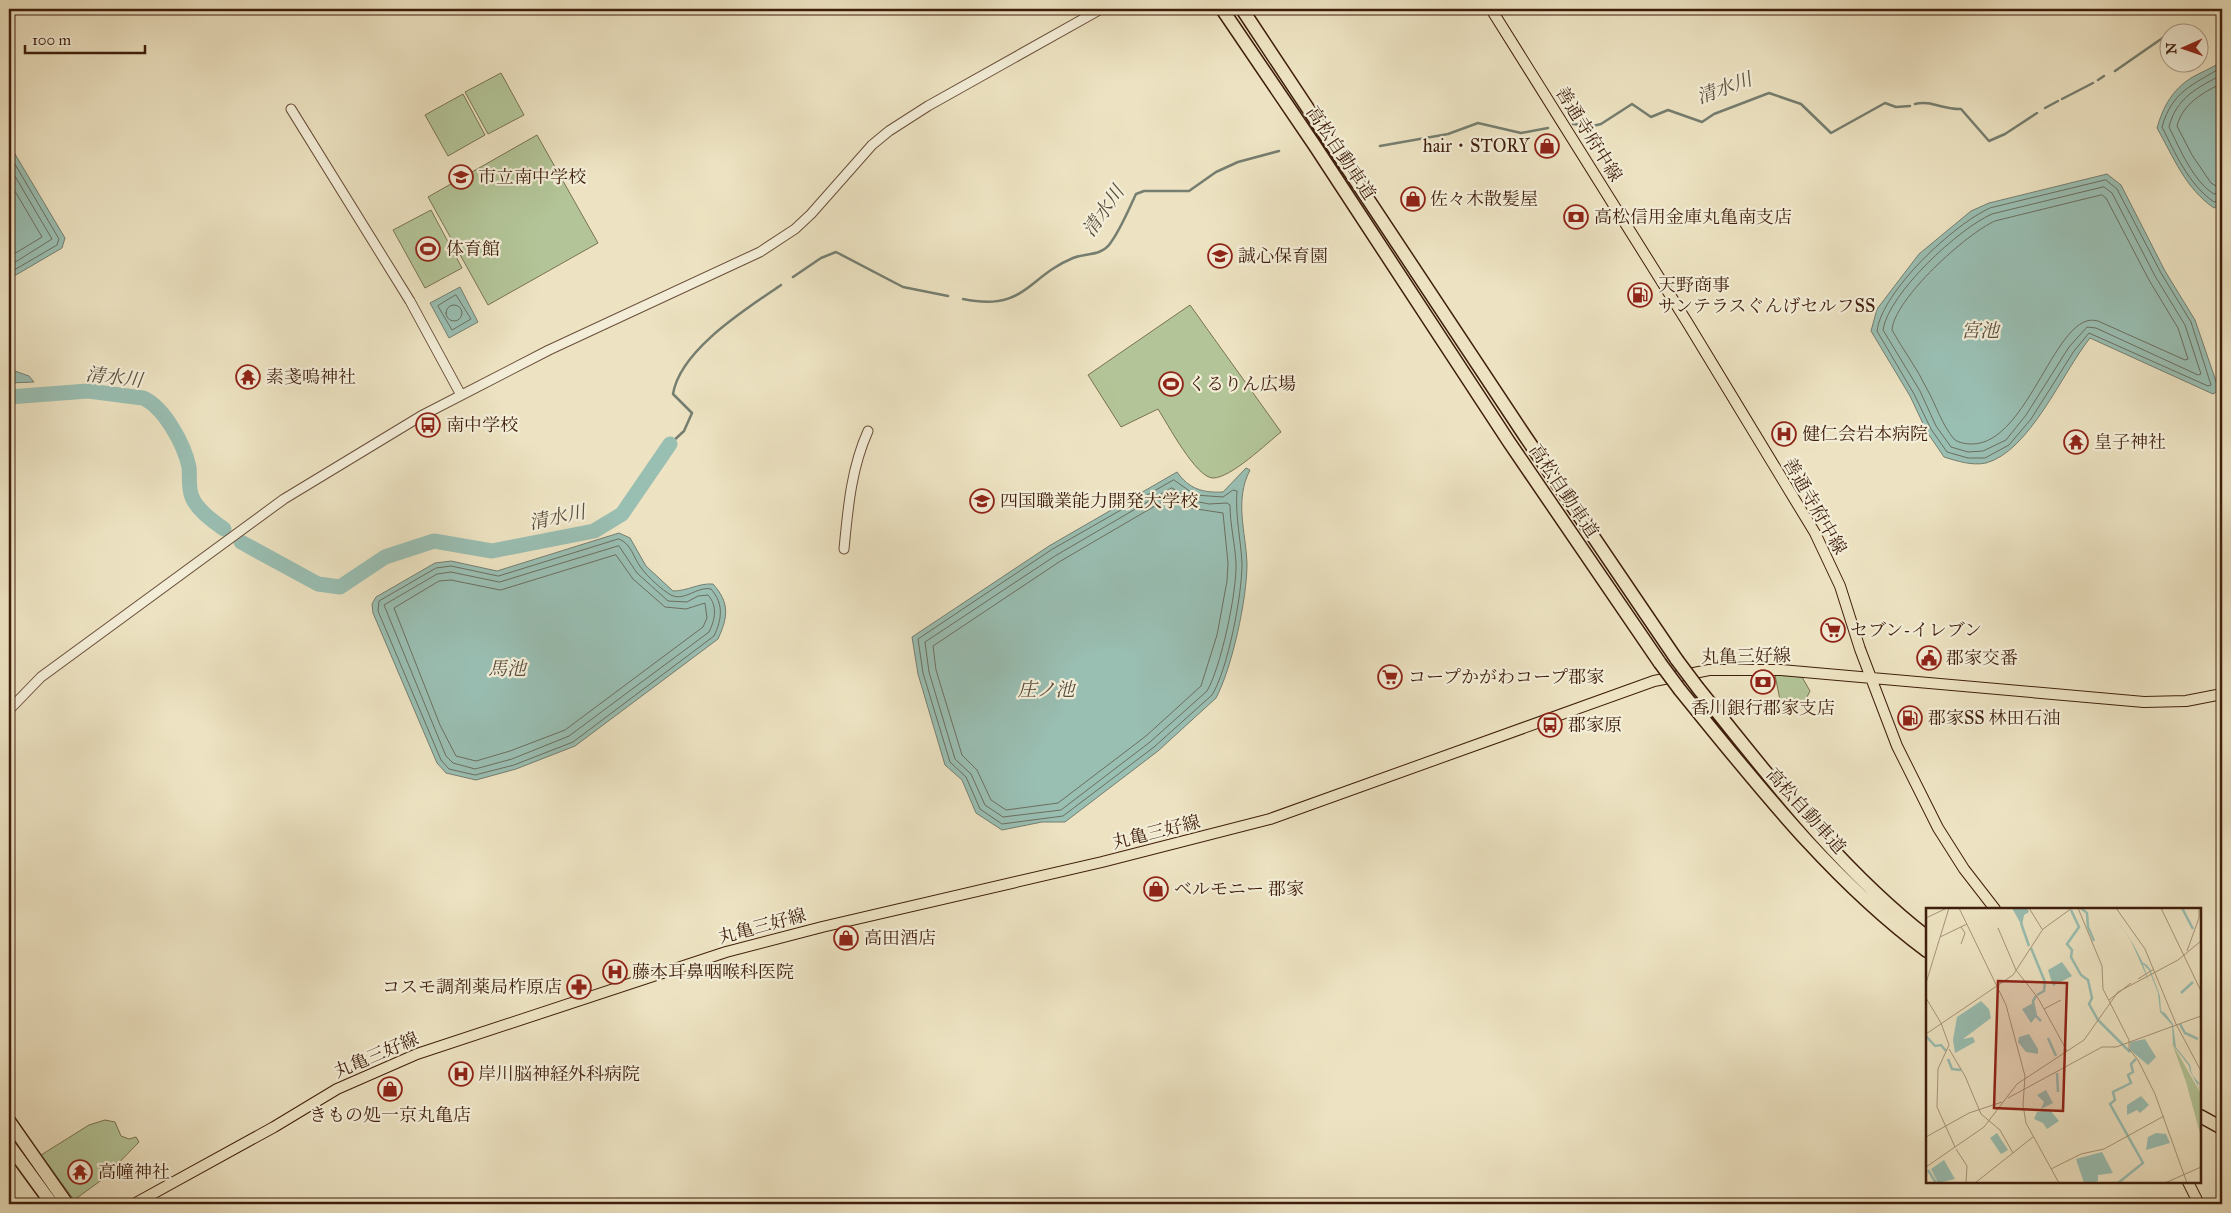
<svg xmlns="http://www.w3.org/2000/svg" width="2231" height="1213" font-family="'IM FELL Great Primer','Noto Serif JP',serif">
<rect width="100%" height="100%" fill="#ede3c2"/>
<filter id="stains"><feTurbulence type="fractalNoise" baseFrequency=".004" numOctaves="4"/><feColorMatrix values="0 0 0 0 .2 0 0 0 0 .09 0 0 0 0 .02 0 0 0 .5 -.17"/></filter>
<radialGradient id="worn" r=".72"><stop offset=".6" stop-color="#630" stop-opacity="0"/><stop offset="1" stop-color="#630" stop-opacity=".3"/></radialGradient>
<path fill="#b3c598" stroke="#797252" d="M 501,73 L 524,115 L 488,134 L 465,92 Z
M 463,94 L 485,135 L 448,156 L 425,115 Z
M 537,135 L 598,243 L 488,305 L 428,197 Z
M 431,210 L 462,268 L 425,288 L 393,230 Z
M 1190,305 L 1281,432 C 1267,443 1231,478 1213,478 C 1196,478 1167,423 1158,409 L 1121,427 L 1088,375 Z
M 1775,675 L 1802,677 L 1810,691 L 1803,705 L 1782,710 Z
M 105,1120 L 115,1122 L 121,1136 L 129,1139 L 136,1137 L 139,1142 L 103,1179 L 74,1200 L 41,1155 L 89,1125 Z"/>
<path fill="#99beb2" stroke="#757e70" d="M 2222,61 L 2222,204 L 2214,208 C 2185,188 2174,158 2157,128 C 2163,107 2172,90 2191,78 C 2201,72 2213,68 2222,61 Z
M 9,144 L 65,238 L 62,248 L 9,279 Z
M 2107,174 L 2121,185 L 2165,271 L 2195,320 L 2219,390 L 2213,394 L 2090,338 C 2062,373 2030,451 1986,463 C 1972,466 1957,461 1944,457 L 1927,432 L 1910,396 L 1871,331 L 1877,309 L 1919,254 L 1971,211 L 1989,203 Z
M 460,287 L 478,322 L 449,338 L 430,303 Z
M 9,369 L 29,376 L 34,382 L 9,383 Z
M 1246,468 L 1250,470 C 1234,501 1246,532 1247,564 C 1247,599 1232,668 1216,698 L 1158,751 L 1065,822 L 1042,822 L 1002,830 L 976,813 L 962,780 L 945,765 L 918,674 L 912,637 L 1049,546 L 1177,472 C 1189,489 1203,493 1223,492 Z
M 619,533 L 630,538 L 646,566 L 673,591 C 688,591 698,583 713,584 C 730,603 728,617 718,639 L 575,746 L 516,769 L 476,780 L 446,773 L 437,763 L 373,613 L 372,604 L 376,597 L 435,563 L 451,561 L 497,571 Z"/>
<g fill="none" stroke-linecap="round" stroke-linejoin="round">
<path stroke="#6c6e5f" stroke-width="1" d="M 2222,67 C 2193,85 2172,91 2162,127 C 2175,153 2189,185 2214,202 L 2222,200
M 2222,75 C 2198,87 2176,98 2169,127 C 2180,149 2193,181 2214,194 L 2222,193
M 2222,83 C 2203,93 2183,103 2177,126 L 2192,155 L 2211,183 L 2216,186 L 2222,186
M 9,154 L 59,239 L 57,245 L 9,273
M 9,166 L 52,239 L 9,266
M 2106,180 L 2117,189 L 2161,273 L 2191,322 L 2211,385 L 2208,386 L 2089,333 L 2074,351 L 2031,419 L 2009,445 L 1985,458 L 1968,458 L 1947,452 L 1931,429 L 1914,394 L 1877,331 C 1882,291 1954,224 1990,208 Z
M 9,181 L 42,237 L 9,257
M 2104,187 L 2112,193 L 2155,276 L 2185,325 L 2201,374 L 2198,375 L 2096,328 L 2087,327 L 2069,347 L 2026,415 L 2006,440 L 1983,451 L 1968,452 L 1951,447 L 1936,426 L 1920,391 L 1883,330 C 1888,294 1959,228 1992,214 Z
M 2102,195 L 2106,198 L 2149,280 L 2178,328 L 2188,359 L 2185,360 L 2098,321 C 2056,308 2029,444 1972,444 C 1967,444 1958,443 1954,439 C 1942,425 1936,405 1927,389 C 1917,368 1903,350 1892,330 C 1894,299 1967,233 1995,221 Z
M 456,295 L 471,319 L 452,330 L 438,306 Z
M446 313a8 8 0 1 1 16 0a8 8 0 1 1-16 0Z
M 1174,480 L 1195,495 L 1223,497 L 1233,490 L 1237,491 C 1235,516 1241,540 1242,564 C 1242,595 1228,669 1212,695 L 1154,747 L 1063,816 L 1002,824 L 980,809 L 966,777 L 950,762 L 923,673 L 918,639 L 1051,550 Z
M 1172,488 L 1194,501 L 1209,504 L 1227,503 L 1230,505 C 1230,524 1235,544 1236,563 C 1237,592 1221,667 1207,691 L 1150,742 L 1061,810 L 1003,817 L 985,805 L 971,774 L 955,759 L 929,672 L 925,642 L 1055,556 Z
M 1171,497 L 1190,508 L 1223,513 L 1228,563 L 1227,581 L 1217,635 L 1201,686 L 1146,736 L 1058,803 L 1006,810 L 991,800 L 977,770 L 962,755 L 936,670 L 933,646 L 1059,562 Z
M 619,539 C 632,544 633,558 642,569 C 648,577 662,590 671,595 C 684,602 697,586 711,589 C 724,604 722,619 714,636 L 573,742 L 514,765 L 475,775 L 449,769 L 441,760 L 378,611 L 379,601 L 436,568 L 451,566 L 498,576 Z
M 619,546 L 637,573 L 668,601 L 687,602 L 698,596 L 708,595 C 718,606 715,620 709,632 L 569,736 L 512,759 L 475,769 L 453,763 L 446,756 L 384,605 L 437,574 L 451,572 L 499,582 Z
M 616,555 L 633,579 L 665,607 L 686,609 L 705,603 L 707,618 L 703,627 L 565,730 L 510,751 L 476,761 L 456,756 L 440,725 L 394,608 L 439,581 L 451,580 L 500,590 Z"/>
<path stroke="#757e70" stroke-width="2.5" d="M 2115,71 L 2164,37
M 2098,80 L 2104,76
M 2062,99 L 2093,83
M 1915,104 C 1931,100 1944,110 1961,109 L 1989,141 L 2005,134 L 2037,113
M 2045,108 L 2058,101
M 1573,124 L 1593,126 L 1601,124 L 1632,104 L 1651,117 L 1668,110 L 1702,122 L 1714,114 L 1769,93 L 1801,104 L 1831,133 L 1885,103 L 1896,107 L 1910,106
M 1380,146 L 1448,134 L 1478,123 L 1521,133 L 1548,128
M 793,277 L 821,258 L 836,252 L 903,287 L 948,296
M 963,299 C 1025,312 1027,277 1073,258 C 1085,253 1100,256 1109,245 C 1120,231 1128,211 1136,194 L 1144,191 L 1189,191 L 1216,172 L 1238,162 L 1279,151
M 670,444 L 684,431 L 692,413 L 673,394 C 680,350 746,309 781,285"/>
<path stroke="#99beb2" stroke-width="15" d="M 9,397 L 88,391 L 143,398 C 164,407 184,444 189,467 C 190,476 188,488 192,497 C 197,510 213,521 224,529
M 241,542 L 318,584 L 340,587 L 385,557 L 434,541 L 492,551 L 594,531 L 622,514 L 670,444"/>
<g stroke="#6a4f3a" stroke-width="11">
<path id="minor" d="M 291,109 L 410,301 L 461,395
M 844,549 C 848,508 851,469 868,431
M 9,710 L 41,677 L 284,499 L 421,416 L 549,350 L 760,252 L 795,229 L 811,214 L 872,145 L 889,131 L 928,106 L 1101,9"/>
</g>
<g stroke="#3f1e0c" stroke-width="12">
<path id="major" d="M 1491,9 L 1687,322 L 1815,533 L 1840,586 L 1860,649 L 1897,746 L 1938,828 L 1964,869 L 1995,909
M 2188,1182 L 2199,1204
M 134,1204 L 274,1127 L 337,1089 L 417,1054 L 726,952 L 822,927 L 1102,862 L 1270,819 L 1654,681 L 1709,670 L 1781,670 L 2144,702 L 2186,701 L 2222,694"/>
</g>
<g stroke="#3f1e0c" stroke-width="15">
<path id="highway" d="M 1222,9 L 1315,146 L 1509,442 L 1660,663
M 1242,9 L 1525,436 L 1677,660
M 1698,688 C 1768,775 1838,868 1927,937
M 1680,690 C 1756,783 1830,879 1927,951
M 2200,1116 L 2222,1128
M 9,1121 L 67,1204
M 9,1145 L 52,1204"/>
</g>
<use href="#minor" stroke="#f3edd7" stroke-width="9"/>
<use href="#major" stroke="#ede3c2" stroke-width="10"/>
<use href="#highway" stroke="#ede3c2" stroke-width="12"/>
<g stroke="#3f1e0c" stroke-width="15" stroke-linecap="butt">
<path id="highway-bridge" d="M 1677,660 L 1698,688
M 1660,663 L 1680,690"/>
</g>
<use href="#highway-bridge" stroke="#ede3c2" stroke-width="12"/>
</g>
<defs>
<g id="shop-ring" transform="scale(1.25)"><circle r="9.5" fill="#f3edd7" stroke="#8f2418" stroke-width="1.5"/><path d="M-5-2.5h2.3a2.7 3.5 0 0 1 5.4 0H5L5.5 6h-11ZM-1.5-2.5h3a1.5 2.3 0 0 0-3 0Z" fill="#8f2418"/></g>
<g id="school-ring" transform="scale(1.25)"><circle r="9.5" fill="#f3edd7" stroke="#8f2418" stroke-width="1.5"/><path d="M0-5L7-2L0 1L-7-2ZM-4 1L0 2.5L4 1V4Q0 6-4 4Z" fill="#8f2418"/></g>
<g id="bank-ring" transform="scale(1.25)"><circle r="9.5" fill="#f3edd7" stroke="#8f2418" stroke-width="1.5"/><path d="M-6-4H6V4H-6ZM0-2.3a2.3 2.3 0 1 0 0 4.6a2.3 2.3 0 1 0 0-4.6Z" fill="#8f2418"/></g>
<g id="stadium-ring" transform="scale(1.25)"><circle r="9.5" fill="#f3edd7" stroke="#8f2418" stroke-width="1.5"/><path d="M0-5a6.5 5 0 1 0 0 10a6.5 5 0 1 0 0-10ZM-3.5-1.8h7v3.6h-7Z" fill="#8f2418"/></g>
<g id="fuel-ring" transform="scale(1.25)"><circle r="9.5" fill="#f3edd7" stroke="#8f2418" stroke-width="1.5"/><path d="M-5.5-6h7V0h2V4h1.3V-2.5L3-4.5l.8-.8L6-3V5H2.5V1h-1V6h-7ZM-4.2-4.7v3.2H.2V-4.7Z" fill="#8f2418"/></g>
<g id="temple-ring" transform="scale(1.25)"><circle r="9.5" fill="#f3edd7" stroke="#8f2418" stroke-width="1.5"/><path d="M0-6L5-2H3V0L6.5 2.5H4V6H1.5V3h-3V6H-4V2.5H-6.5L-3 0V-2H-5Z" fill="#8f2418"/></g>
<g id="bus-ring" transform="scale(1.25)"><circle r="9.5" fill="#f3edd7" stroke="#8f2418" stroke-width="1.5"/><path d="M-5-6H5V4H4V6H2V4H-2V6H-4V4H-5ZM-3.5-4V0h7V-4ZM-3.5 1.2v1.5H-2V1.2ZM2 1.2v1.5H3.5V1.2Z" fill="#8f2418"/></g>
<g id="hospital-ring" transform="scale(1.25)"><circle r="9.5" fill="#f3edd7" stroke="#8f2418" stroke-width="1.5"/><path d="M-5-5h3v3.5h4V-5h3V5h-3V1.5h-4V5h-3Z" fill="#8f2418"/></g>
<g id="university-ring" transform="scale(1.25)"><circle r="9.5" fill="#f3edd7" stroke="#8f2418" stroke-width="1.5"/><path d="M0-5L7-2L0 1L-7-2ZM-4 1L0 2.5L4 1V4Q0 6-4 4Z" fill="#8f2418"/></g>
<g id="supermarket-ring" transform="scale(1.25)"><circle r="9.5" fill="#f3edd7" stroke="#8f2418" stroke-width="1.5"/><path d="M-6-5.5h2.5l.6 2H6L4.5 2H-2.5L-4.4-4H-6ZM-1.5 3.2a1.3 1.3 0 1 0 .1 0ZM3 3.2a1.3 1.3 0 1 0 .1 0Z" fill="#8f2418"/></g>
<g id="civic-ring" transform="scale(1.25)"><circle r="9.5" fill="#f3edd7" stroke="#8f2418" stroke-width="1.5"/><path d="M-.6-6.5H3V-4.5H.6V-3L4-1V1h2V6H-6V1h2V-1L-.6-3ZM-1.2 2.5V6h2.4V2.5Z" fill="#8f2418"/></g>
<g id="pharmacy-ring" transform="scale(1.25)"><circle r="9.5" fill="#f3edd7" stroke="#8f2418" stroke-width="1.5"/><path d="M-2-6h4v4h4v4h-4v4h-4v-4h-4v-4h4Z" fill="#8f2418"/></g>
</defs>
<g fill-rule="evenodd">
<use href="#shop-ring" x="1547" y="146"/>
<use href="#school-ring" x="461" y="177"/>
<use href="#shop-ring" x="1413" y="199"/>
<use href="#bank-ring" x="1576" y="217"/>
<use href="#stadium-ring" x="428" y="249"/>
<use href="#school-ring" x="1220" y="256"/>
<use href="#fuel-ring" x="1640" y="295"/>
<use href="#temple-ring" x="248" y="377"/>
<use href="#stadium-ring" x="1171" y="384"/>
<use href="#bus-ring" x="428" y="425"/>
<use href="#hospital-ring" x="1784" y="434"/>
<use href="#temple-ring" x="2076" y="442"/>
<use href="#university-ring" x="982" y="501"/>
<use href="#supermarket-ring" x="1833" y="630"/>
<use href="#civic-ring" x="1929" y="658"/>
<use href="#supermarket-ring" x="1390" y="677"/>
<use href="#bank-ring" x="1763" y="682"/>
<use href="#fuel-ring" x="1910" y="718"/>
<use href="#bus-ring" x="1550" y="725"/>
<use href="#shop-ring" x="1156" y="889"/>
<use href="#shop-ring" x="846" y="938"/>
<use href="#hospital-ring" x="615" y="972"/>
<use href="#pharmacy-ring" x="579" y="987"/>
<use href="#hospital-ring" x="461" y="1074"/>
<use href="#shop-ring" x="390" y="1089"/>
<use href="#temple-ring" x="80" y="1172"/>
</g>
<g text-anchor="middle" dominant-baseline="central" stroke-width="4.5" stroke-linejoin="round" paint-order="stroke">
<g font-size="18" fill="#3f1e0c" stroke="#f3edd7">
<text transform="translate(1589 134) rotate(58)">善通寺府中線</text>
<text transform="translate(1341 153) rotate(56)">高松自動車道</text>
<text transform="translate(1564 491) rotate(56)">高松自動車道</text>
<text transform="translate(1815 506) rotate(60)">善通寺府中線</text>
<text transform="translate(1746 656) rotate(-1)">丸亀三好線</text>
<text transform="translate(1806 811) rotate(48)">高松自動車道</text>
<text transform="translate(1156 832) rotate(-14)">丸亀三好線</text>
<text transform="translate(762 926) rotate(-15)">丸亀三好線</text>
<text transform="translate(376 1055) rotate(-23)">丸亀三好線</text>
</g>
<g font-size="18" fill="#3f1e0c" stroke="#f3edd7" text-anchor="start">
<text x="1530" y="146" text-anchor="end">hair・STORY</text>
<text x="478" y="177">市立南中学校</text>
<text x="1430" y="199">佐々木散髪屋</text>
<text x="1594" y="217">高松信用金庫丸亀南支店</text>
<text x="446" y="249">体育館</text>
<text x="1238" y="256">誠心保育園</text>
<text x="1658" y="285">天野商事<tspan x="1658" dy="21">サンテラスぐんげセルフSS</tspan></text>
<text x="266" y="377">素戔嗚神社</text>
<text x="1188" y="384">くるりん広場</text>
<text x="446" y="425">南中学校</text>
<text x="1802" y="434">健仁会岩本病院</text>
<text x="2094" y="442">皇子神社</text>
<text x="1000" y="501">四国職業能力開発大学校</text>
<text x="1850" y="630">セブン-イレブン</text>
<text x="1946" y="658">郡家交番</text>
<text x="1408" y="677">コープかがわコープ郡家</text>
<text x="1763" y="708" text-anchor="middle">香川銀行郡家支店</text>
<text x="1928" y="718">郡家SS 林田石油</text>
<text x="1568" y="725">郡家原</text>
<text x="1174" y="889">ベルモニー 郡家</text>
<text x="864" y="938">高田酒店</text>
<text x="632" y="972">藤本耳鼻咽喉科医院</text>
<text x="562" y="987" text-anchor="end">コスモ調剤薬局柞原店</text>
<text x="478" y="1074">岸川脳神経外科病院</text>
<text x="390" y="1115" text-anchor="middle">きもの処一京丸亀店</text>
<text x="98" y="1172">高幢神社</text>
</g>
<g font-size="19" font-style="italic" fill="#5a4e3e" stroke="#f3edd7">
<text transform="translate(1724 88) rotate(-20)">清水川</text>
<text transform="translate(1103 211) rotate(-55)">清水川</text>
<text x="1980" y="330">宮池</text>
<text transform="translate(114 377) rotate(7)">清水川</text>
<text transform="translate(557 517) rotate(-12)">清水川</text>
<text x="507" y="668">馬池</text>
<text x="1046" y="689">庄ノ池</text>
</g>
</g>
<g transform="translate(1926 908)">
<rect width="275" height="275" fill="#ede3c2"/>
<path d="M 246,135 L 275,186 L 275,229 L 260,174 Z" fill="#b3c598"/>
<path d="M 86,0 L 101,0 L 103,4 L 98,7 L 96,18 ZM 182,0 L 206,34 L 216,53 L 216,54 L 221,57 L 224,61 L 234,88 L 235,103 L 239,105 L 247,116 L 250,139 L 264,157 L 265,160 L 265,163 L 267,168 L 275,177 L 271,175 L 275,184 L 264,163 L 263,158 L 247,137 L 246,117 L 234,104 L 232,85 L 223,62 L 217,56 L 223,74 L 205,33 ZM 136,54 L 146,68 L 127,78 L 122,62 ZM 55,93 L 63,101 L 65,110 L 37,131 L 47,129 L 49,134 L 29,145 L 27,132 L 31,109 ZM 107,95 L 110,109 L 105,115 L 96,101 ZM 103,126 L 112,141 L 112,146 L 100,144 L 92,134 L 93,129 ZM 219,131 L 230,149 L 222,157 L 204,142 L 204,134 ZM 120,182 L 127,195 L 115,201 L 118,194 L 111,187 ZM 215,188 L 223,197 L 214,205 L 211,202 L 201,207 L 201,197 ZM 124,202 L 133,213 L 121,221 L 117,215 L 108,211 L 111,204 ZM 71,225 L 82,242 L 75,246 L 64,230 ZM 230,225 L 240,226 L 244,235 L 220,242 L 222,229 ZM 176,244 L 187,265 L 172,267 L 172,273 L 168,274 L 158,275 L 150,251 ZM 18,252 L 29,271 L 12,275 L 5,261 Z" fill="#99beb2"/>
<path fill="none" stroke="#99beb2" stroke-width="2.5" d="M 155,0 L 161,5 L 162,19 L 168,33M 256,0 L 267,21M 145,2 L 153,19 L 141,36 L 146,42 L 145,49 L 155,67 L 162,72 L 166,90 L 163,96 L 172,112 L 204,144M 95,15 L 103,38M 105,40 L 119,74 L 118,83 L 111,87M 255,85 L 267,74M 110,88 L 107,93 L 110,108 L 115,113M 254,116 L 259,125 L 272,131M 0,128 L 9,138 L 15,137 L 20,143M 122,130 L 130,148M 22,151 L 26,161 L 35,162M 131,165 L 132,184M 2,262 L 10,275M 192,275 L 217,255 L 184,196 L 189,192 L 187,184 L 205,175 L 202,167 L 207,164 L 205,156 L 210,151"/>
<path fill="none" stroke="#a79479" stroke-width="1" d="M 33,0 L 80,97 L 99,168 L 97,197 L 100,215 L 133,275M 103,0 L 116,21M 152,0 L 176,58 L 177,81 L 203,132 L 203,141 L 212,152 L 229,186 L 261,275M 190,0 L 219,41 L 250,116 L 275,163M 235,0 L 275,83M 0,10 L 21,0M 35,19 L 39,25 L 35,36M 72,20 L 90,62 L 112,90 L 141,143M 14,29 L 41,16M 261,43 L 273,10 L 273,0M 212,71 L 228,61M 0,75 L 23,0M 0,90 L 15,115M 183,92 L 205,75M 118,101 L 135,92M 15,115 L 23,137 L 12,161 L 11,199 L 29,239M 0,126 L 87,67 L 117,21 L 146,0M 23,141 L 39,168 L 55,206 L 74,222 L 87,245M 82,190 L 176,139 L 190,139 L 275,108M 0,229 L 43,205 L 76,194M 30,241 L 41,258 L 40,275M 0,259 L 58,219 L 91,176 L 158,132 L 192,84 L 252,52 L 275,33M 125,261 L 155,246 L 178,241 L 238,208M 49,275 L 107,229M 239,275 L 275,259"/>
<path fill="#8f2418" fill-opacity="0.15" stroke="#8f2418" stroke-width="2.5" d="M 72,73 L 141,75 L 137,203 L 68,200 Z"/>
<rect width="275" height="275" fill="none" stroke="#3f1e0c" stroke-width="2.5"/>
</g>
<rect width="2231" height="1213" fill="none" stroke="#ede3c2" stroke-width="30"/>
<rect x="10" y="10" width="2211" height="1193" fill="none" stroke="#3f1e0c" stroke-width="2.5"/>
<rect x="15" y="15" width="2201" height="1183" fill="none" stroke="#3f1e0c"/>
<g transform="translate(2184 48) rotate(268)"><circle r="24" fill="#f3edd7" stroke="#ab9a86"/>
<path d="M0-4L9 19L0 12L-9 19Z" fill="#8f2418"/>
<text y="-8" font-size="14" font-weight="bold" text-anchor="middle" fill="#3f1e0c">N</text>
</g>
<path d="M25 45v8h120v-8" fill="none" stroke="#3f1e0c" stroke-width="2.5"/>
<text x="32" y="45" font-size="15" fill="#3f1e0c" stroke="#f3edd7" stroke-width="4" paint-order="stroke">100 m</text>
<rect width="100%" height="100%" filter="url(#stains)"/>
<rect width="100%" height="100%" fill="url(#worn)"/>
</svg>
